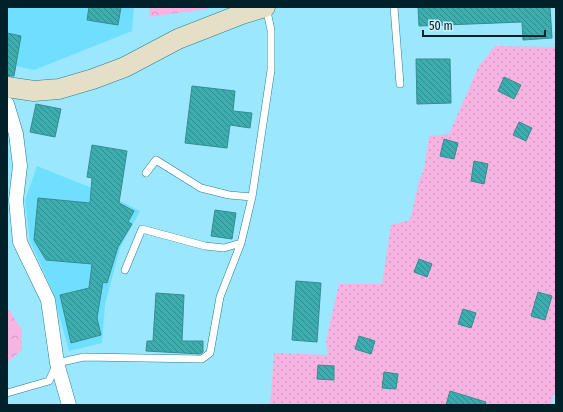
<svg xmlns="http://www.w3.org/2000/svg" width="563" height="412" font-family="'Fira Sans Condensed',sans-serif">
<defs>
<pattern id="forest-crowns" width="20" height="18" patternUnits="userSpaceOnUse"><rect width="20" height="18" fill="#f7b4e3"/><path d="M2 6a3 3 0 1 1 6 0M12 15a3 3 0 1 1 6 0" fill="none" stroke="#d29ac3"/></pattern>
<pattern id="park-dots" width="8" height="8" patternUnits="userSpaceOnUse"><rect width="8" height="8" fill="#f7b4e3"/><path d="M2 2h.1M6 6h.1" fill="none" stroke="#d29ac3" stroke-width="1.8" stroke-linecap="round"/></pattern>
<pattern id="building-back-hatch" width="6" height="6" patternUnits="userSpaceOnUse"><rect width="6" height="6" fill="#3dadb0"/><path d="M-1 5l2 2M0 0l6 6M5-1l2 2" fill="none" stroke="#318c8f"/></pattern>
</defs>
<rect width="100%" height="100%" fill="#9be7fd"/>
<path fill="#6edffe" d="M 7,7 L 134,7 L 132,31 L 34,70 L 7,64 Z
M 37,166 L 104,193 L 140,211 L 120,248 L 105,304 L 102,343 L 69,351 L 52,290 L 30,241 L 25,201 Z"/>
<path fill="url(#forest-crowns)" d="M 149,7 L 210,7 L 207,9 L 149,17 Z
M 7,307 L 22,330 L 22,350 L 8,362 Z"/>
<path fill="url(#park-dots)" d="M 495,46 L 556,47 L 556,389 L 550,405 L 270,405 L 274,353 L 328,355 L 326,341 L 339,284 L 382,284 L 391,225 L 410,220 L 420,178 L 424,170 L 429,136 L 449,134 L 479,66 Z"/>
<path fill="url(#building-back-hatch)" stroke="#368c8e" d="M 89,7 L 121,7 L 118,25 L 87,20 Z
M 418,7 L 550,7 L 552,38 L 523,40 L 522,22 L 419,26 Z
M 7,33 L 21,36 L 14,76 L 7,76 Z
M 416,59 L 450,59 L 451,103 L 417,104 Z
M 504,77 L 521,85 L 514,99 L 498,91 Z
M 192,86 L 235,91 L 233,111 L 252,113 L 250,128 L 230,125 L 227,148 L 185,143 Z
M 36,104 L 61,109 L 55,137 L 30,132 Z
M 519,122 L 532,128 L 526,141 L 513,135 Z
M 444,139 L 458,143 L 454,159 L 440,156 Z
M 92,145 L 127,151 L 119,203 L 134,211 L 128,222 L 132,224 L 118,247 L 107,283 L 103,282 L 97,318 L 101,335 L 71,343 L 60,295 L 89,288 L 92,264 L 46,260 L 34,240 L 38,198 L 90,203 L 92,178 L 87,177 Z
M 474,161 L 488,164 L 484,184 L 471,181 Z
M 215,210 L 236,213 L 232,239 L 211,236 Z
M 419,259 L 432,264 L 427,277 L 414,272 Z
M 296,281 L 321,283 L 317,342 L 292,340 Z
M 538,292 L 552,296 L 545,320 L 531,316 Z
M 156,293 L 184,295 L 182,341 L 203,341 L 203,352 L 200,354 L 146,351 L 147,341 L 153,341 Z
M 463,309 L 476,313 L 471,328 L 458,324 Z
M 359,336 L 375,341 L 371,354 L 355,349 Z
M 318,365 L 334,366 L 334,380 L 317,379 Z
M 384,372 L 398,374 L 396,389 L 382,388 Z
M 450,391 L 486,402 L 485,405 L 446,405 Z"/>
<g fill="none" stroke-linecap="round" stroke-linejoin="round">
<g stroke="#2d7c90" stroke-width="8">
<path id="lane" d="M 394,7 L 400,84
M 146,173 L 156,160 L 201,188 L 229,195 L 252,197
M 125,270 L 142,229 L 205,246 L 224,248 L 241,243
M 7,393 L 49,381 L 57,363 L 84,357 L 202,359 L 210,353 L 220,297 L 241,243 L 252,197 L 271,70 L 271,30 L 266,7"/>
</g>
<g stroke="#2d7c90" stroke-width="15">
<path id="street" d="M 7,104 L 16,134 L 20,166 L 16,200 L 20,242 L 48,300 L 57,363 L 69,405"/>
</g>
<g stroke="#2d7c90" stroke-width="21">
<path id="secondary" d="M 7,87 L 34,91 L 59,89 L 93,79 L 125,67 L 178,39 L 242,14 L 265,7"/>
</g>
<use href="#lane" stroke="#fff" stroke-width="7"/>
<use href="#street" stroke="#fff" stroke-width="14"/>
<use href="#secondary" stroke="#e4dfc6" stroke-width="20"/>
</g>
<rect width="563" height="412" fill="none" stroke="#01212a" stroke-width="16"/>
<path d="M423 30v6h122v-6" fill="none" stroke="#01212a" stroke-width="2"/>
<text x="429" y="30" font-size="12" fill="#01212a" stroke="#caeef9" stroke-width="3" paint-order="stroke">50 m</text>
</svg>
